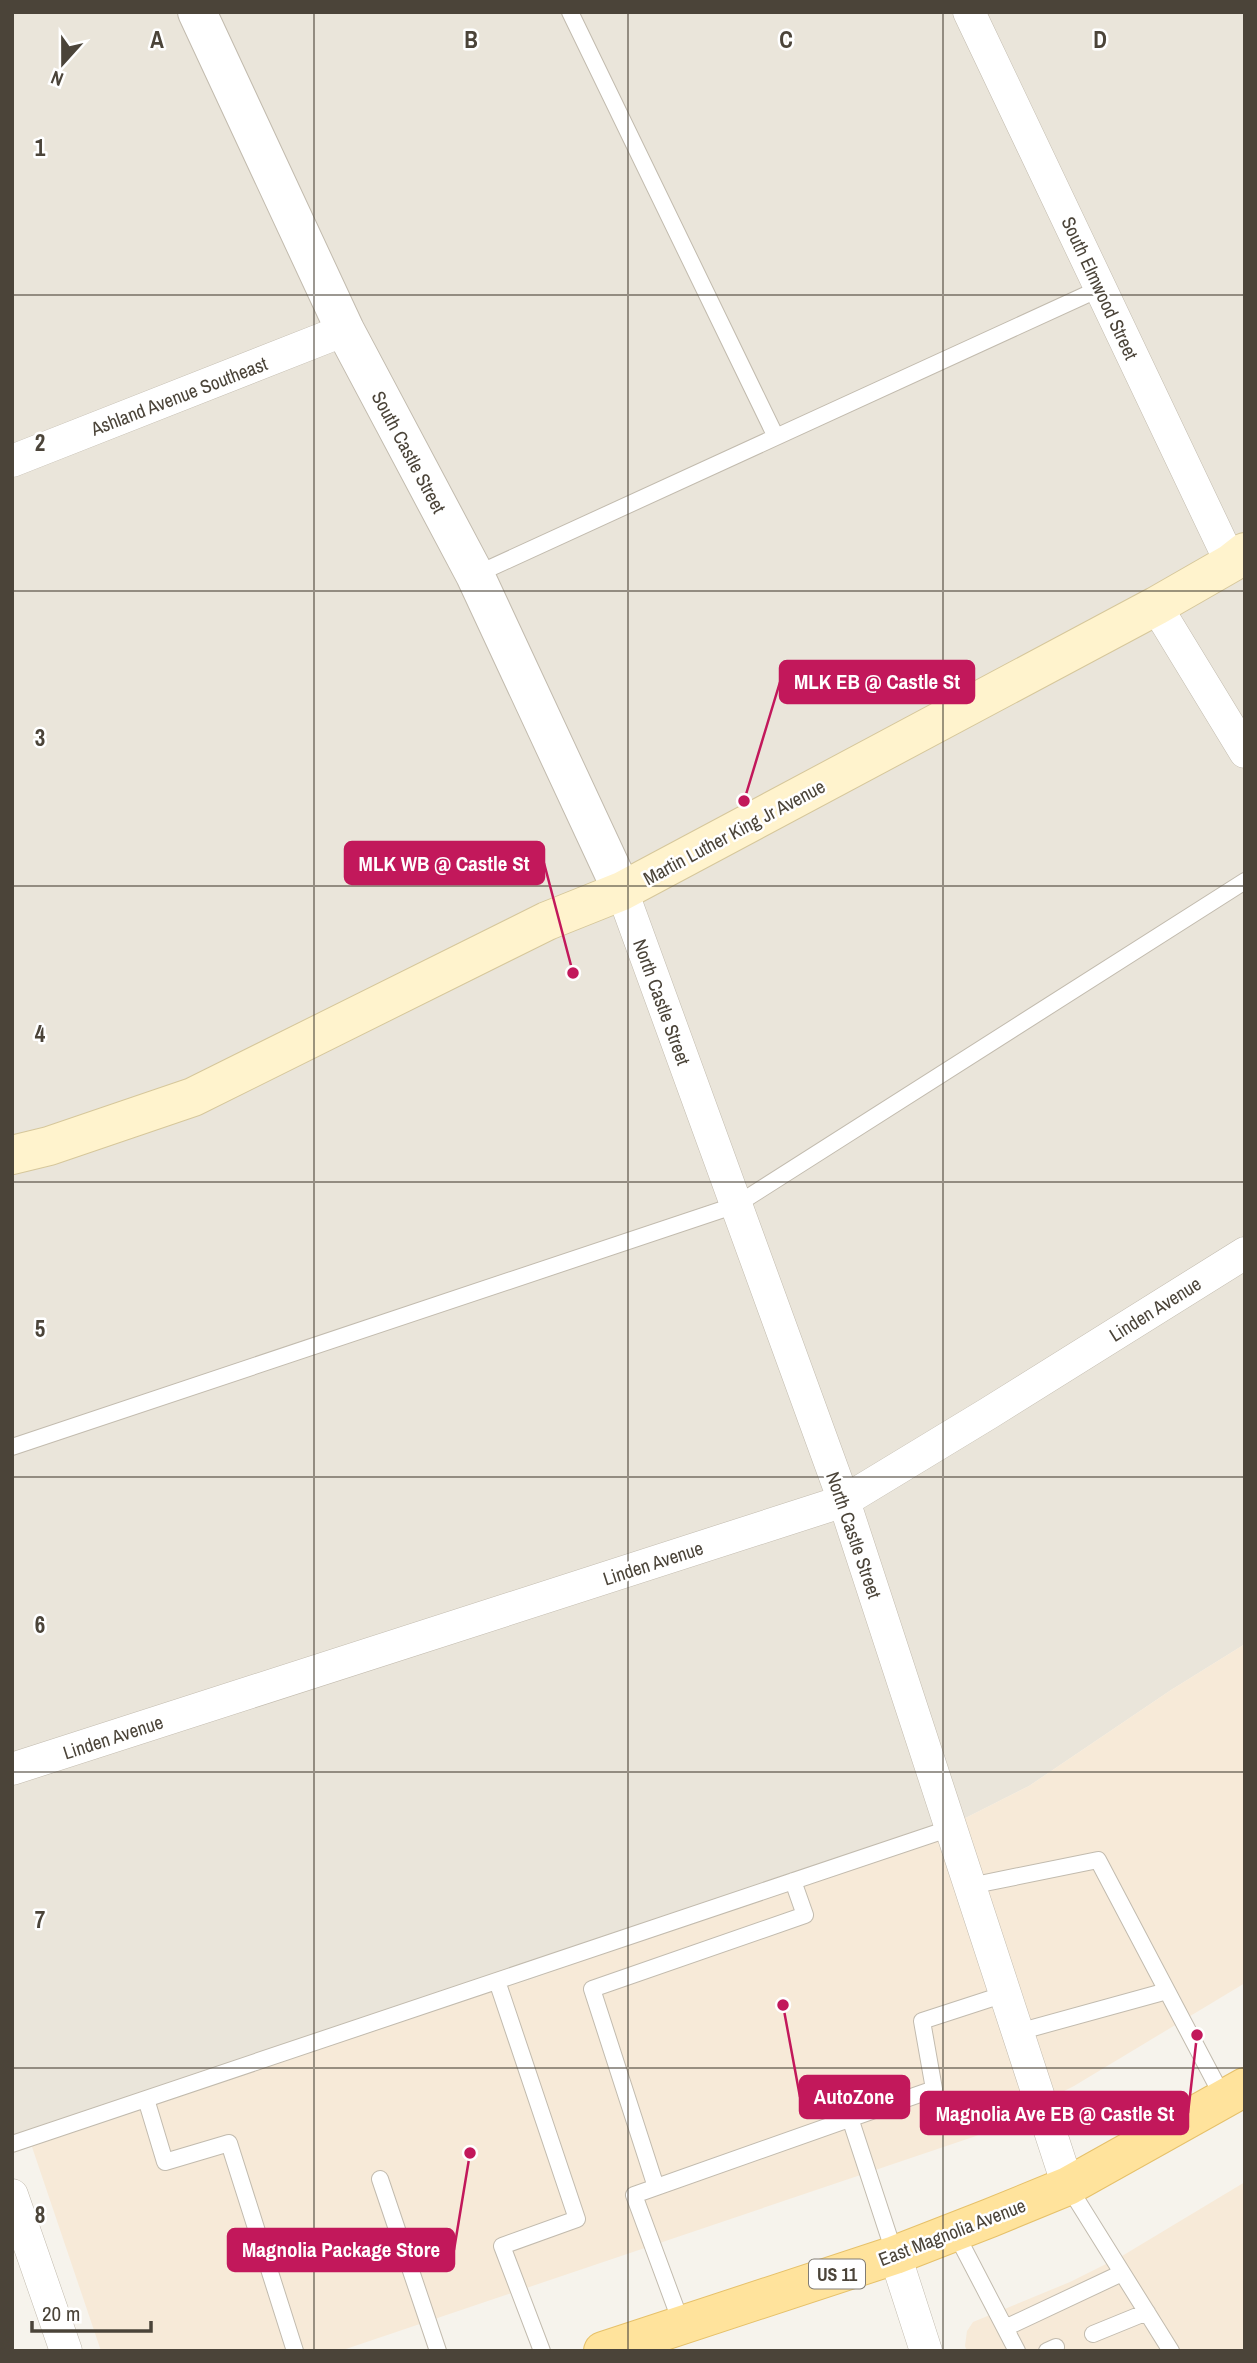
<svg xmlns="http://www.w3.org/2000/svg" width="1257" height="2363" font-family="'Archivo Narrow',sans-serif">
<rect width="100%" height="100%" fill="#f6f3ec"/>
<path fill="#eae5da" d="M 12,12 L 1245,12 L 1245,1644 L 1171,1690 L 1029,1786 L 914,1844 L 600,1951 L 535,1978 L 169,2097 L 135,2112 L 94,2126 L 12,2144 Z"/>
<path fill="#f7ead8" d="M 1245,1644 L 1245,1983 L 1074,2086 L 976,2136 L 340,2351 L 101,2351 L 30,2141 L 94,2126 L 135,2112 L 169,2097 L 275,2055 L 535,1978 L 600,1951 L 914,1844 L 1029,1786 L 1171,1690 Z
M 1245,2182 L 1245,2351 L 967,2351 L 965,2346 L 967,2331 L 973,2322 L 1070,2282 L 1122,2256 Z"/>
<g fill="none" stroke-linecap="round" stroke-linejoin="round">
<g stroke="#c2bbae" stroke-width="18">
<path id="service" d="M 570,12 L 776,437
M 475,575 L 1101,288
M 12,1447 L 736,1205 L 1245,881
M 970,1886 L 1098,1860 L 1224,2099
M 497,1981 L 577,2219 L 502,2246 L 542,2351
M 1018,2032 L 1167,1991
M 146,2099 L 165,2162 L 229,2143 L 295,2351
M 850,2118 L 895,2255
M 12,2144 L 951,1828
M 380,2179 L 438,2351
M 1068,2186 L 1171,2351
M 656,2187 L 592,1989 L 805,1915 L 793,1881
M 955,2232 L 1017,2351
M 682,2325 L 634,2195 L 934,2089 L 922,2021 L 1005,1994
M 1005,2328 L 1122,2273
M 1093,2334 L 1147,2312
M 1047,2351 L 1056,2347"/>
</g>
<g stroke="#c2bbae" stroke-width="33">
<path id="minor" d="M 969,12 L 1231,563
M 12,461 L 345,330
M 1156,606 L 1245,752
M 622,891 L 844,1501 L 1068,2186
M 12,1769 L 844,1501 L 989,1413 L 1245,1253
M 12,2195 L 66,2351
M 895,2255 L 926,2351"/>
</g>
<g stroke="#c2bbae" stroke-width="40">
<path id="tertiary" d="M 197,12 L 345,330 L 475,575 L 622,891"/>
</g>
<g stroke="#d6c79b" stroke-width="40">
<path id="secondary" d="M 12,1155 L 49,1146 L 193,1097 L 547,921 L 622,891 L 1156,606 L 1231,563 L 1245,552"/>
</g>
<g stroke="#e6c16a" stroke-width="40">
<path id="primary" d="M 603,2351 L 895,2255 L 990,2218 L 1068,2186 L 1245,2087"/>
</g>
<use href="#service" stroke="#fff" stroke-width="16"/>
<use href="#minor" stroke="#fff" stroke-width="32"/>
<use href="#tertiary" stroke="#fff" stroke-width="38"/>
<use href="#secondary" stroke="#fff3cd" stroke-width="38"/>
<use href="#primary" stroke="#ffe39c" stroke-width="38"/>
</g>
<path fill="none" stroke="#4b4439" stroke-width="2" stroke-opacity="0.55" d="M 314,12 L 314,2351M 628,12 L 628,2351M 943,12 L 943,2351M 12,295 L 1245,295M 12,591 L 1245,591M 12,886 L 1245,886M 12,1182 L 1245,1182M 12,1477 L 1245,1477M 12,1772 L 1245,1772M 12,2068 L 1245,2068"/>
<g text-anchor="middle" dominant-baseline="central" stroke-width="5" stroke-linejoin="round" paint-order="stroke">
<rect fill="#fff" stroke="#817c74" stroke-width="2" x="809" y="2259.5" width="56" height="29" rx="5"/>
<g font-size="18" font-weight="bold" fill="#4b4439">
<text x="837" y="2274">US 11</text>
</g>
<g font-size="19" fill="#4b4439" stroke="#fff">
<text transform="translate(1100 288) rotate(65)">South Elmwood Street</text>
<text transform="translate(179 396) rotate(-21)">Ashland Avenue Southeast</text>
<text transform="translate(409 452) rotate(62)">South Castle Street</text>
<text transform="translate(734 832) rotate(-28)">Martin Luther King Jr Avenue</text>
<text transform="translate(662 1002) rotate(70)">North Castle Street</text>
<text transform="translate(1155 1309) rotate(-32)">Linden Avenue</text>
<text transform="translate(854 1535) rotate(71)">North Castle Street</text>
<text transform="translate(653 1563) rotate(-18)">Linden Avenue</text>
<text transform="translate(113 1737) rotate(-18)">Linden Avenue</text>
<text transform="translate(952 2232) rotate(-21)">East Magnolia Avenue</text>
</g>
</g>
<g font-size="23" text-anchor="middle" font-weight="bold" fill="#4b4439" stroke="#fff" stroke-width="5" stroke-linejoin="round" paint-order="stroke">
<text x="157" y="48">A</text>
<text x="471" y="48">B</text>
<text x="786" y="48">C</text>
<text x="1100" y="48">D</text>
<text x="40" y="156">1</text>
<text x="40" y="451">2</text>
<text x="40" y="746">3</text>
<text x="40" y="1042">4</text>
<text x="40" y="1337">5</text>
<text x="40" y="1633">6</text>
<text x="40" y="1928">7</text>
<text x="40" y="2223">8</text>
</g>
<path fill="none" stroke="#c2185b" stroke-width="2.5" d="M744 801L780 682M573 973L544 863M783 2005L800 2097M1197 2035L1188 2113M470 2153L454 2250"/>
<g fill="#c2185b" stroke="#fff" stroke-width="2.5">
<circle cx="744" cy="801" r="7"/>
<circle cx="573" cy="973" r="7"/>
<circle cx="783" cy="2005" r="7"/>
<circle cx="1197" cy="2035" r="7"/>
<circle cx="470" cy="2153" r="7"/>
</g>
<g fill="#c2185b" stroke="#c2185b" stroke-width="2.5">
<rect x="780" y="661" width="194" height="42" rx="7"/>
<rect x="345" y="842" width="199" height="42" rx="7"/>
<rect x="800" y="2076" width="109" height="42" rx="7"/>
<rect x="921" y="2092" width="267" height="42" rx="7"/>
<rect x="228" y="2229" width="226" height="42" rx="7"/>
</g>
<g font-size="21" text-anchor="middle" font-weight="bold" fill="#fff">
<text x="877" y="689">MLK EB @ Castle St</text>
<text x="444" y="871">MLK WB @ Castle St</text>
<text x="854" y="2104">AutoZone</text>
<text x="1055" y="2121">Magnolia Ave EB @ Castle St</text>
<text x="341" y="2257">Magnolia Package Store</text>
</g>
<rect width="1257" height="2363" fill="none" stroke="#4b4439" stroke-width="28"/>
<g transform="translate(63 63) rotate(201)" stroke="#ffffff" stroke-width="5" paint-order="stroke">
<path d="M0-5L12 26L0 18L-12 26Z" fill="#4b4439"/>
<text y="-10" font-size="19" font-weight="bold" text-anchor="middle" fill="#4b4439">N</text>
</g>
<path d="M32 2321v10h119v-10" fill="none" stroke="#4b4439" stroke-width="3.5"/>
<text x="42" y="2321" font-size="21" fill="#4b4439" stroke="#ffffff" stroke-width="5" paint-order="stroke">20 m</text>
</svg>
